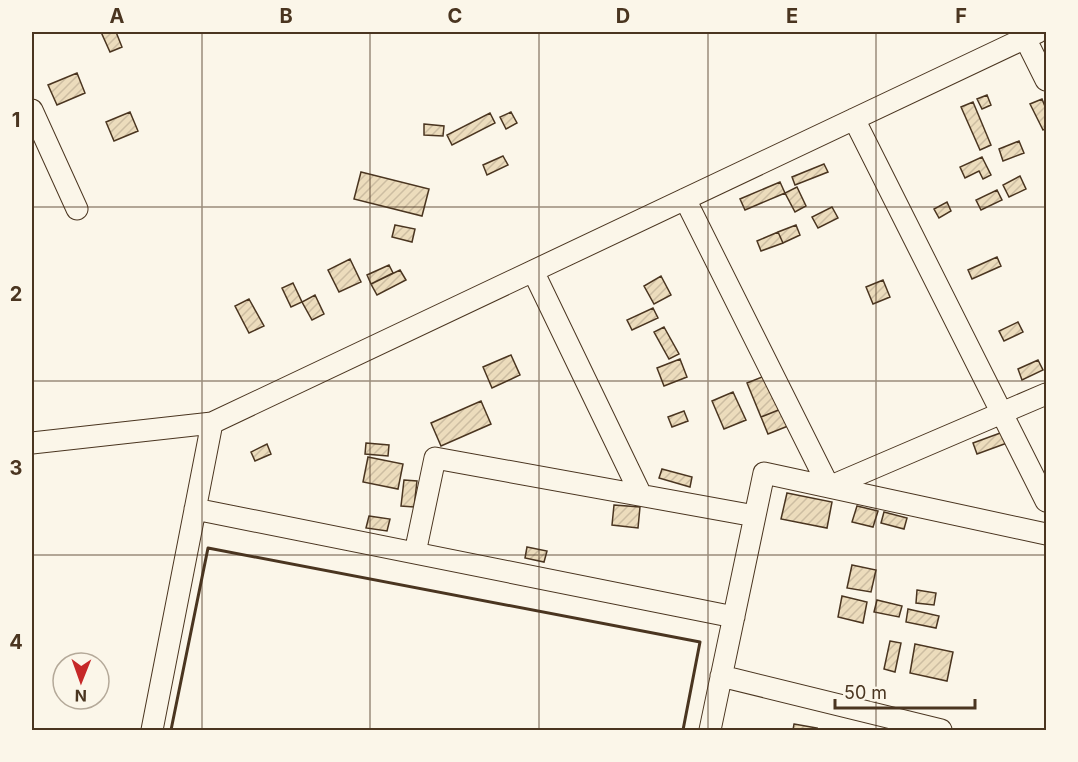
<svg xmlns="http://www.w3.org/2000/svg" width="1078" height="762" font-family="Inter,sans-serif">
<defs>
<pattern id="building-hatch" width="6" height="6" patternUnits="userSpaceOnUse" patternTransform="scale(1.5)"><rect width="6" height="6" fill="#ecdcbc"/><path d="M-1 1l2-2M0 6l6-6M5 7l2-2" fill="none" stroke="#ccbda1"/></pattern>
</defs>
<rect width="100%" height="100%" fill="#fbf6e9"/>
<path fill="url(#building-hatch)" stroke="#4a3520" stroke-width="1.5" d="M 101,32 L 116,32 L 122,47 L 110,52 Z
M 77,73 L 85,93 L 57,105 L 48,85 Z
M 987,95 L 991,105 L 982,109 L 977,99 Z
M 1042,99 L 1046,109 L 1046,128 L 1043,130 L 1030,104 Z
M 973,102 L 991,145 L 980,150 L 961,107 Z
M 130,112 L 138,131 L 114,141 L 106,122 Z
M 511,112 L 517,123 L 506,129 L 500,117 Z
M 490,113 L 495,123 L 452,145 L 447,135 Z
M 424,124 L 444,126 L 443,136 L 424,135 Z
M 1019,141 L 1024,153 L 1003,161 L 999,149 Z
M 503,156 L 508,165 L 487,175 L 483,165 Z
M 982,157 L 991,175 L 983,179 L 979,171 L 965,178 L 960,167 Z
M 824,164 L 828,172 L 795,185 L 792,177 Z
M 361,172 L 429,189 L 422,216 L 354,199 Z
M 1020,176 L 1026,189 L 1009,197 L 1003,185 Z
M 780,182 L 785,193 L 745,210 L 740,199 Z
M 797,187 L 806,206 L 795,212 L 785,193 Z
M 997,190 L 1002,200 L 981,210 L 976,200 Z
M 947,202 L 951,211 L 939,218 L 934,209 Z
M 832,207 L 838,218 L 818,228 L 812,217 Z
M 395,225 L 415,229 L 412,242 L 392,237 Z
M 796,225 L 800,235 L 783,243 L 778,232 Z
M 778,232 L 783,243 L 761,251 L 757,241 Z
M 997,257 L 1001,266 L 972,279 L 968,270 Z
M 350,259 L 361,282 L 339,292 L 328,270 Z
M 389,265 L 393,273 L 371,284 L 367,275 Z
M 400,270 L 406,280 L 377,295 L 371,284 Z
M 661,276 L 671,295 L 654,304 L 644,286 Z
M 883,280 L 890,297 L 873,304 L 866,287 Z
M 293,283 L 302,302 L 291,307 L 282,288 Z
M 315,295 L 324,314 L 312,320 L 302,302 Z
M 249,299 L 264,326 L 249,333 L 235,306 Z
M 653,308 L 658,318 L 632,330 L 627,320 Z
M 1018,322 L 1023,332 L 1004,341 L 999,331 Z
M 664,327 L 679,354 L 669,359 L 654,332 Z
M 511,355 L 520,375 L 492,388 L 483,367 Z
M 680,359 L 687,377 L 664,386 L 657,368 Z
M 1038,360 L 1043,370 L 1022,380 L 1018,369 Z
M 772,373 L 786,407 L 761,417 L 747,383 Z
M 733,392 L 746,420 L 724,429 L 712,401 Z
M 481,401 L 491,424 L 441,446 L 431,423 Z
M 786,407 L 793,424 L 768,434 L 761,417 Z
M 684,411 L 688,421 L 672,427 L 668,417 Z
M 1003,432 L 1007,443 L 977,454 L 973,443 Z
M 366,443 L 389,445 L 388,456 L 365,454 Z
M 267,444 L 271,454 L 255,461 L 251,452 Z
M 368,457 L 403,464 L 398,489 L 363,482 Z
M 662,469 L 692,477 L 690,487 L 659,478 Z
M 404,480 L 417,481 L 414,507 L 401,506 Z
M 787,493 L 832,502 L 827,528 L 781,519 Z
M 614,505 L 640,507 L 638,528 L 612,525 Z
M 857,506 L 878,511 L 873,527 L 852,522 Z
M 884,512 L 907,518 L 904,529 L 881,523 Z
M 369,516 L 390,519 L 387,531 L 366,528 Z
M 527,547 L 547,551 L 544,562 L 525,558 Z
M 852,565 L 876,570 L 871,592 L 847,588 Z
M 917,590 L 936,593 L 934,605 L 916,603 Z
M 842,596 L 867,602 L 863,623 L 838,617 Z
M 877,600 L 902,606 L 899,617 L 874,612 Z
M 908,609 L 939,616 L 936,628 L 906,622 Z
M 890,641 L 901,643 L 895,672 L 884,669 Z
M 915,644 L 953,652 L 947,681 L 910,673 Z
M 794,724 L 817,728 L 816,730 L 793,730 Z"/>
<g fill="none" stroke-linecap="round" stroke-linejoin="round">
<g stroke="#4a3520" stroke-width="23">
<path id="minor" d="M 1022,32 L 1046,80
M 32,110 L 77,209
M 854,119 L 1046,501
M 685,199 L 829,487 L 1046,394
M 533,271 L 641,495
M 32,443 L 212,423 L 1038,32
M 195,509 L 734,617
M 415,553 L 435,458 L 755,516
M 721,676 L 941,730
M 152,730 L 212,423
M 710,730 L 764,473 L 1046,534"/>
</g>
<use href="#minor" stroke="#fbf6e9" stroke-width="21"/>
<path stroke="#4a3520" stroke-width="3" d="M 171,730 L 208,548 L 700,642 L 683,730"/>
</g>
<path fill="none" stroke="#4a3520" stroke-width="1.5" stroke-opacity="0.55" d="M 202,32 L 202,730M 370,32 L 370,730M 539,32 L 539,730M 708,32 L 708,730M 876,32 L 876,730M 32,207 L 1046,207M 32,381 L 1046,381M 32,555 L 1046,555"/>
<rect width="1078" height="762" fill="none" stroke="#fbf6e9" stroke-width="66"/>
<g transform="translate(81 681) rotate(181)"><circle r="28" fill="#fbf6e9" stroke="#b4a999" stroke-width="1.5"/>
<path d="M0-4.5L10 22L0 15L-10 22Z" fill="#c62828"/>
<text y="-9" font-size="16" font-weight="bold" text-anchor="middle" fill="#4a3520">N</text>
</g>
<path d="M835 699v9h140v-9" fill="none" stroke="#4a3520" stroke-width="3"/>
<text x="844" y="699" font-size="18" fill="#4a3520" stroke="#fbf6e9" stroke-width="4.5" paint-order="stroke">50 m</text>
<rect x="33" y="33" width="1012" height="696" fill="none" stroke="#4a3520" stroke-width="2"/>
<g font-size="20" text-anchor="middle" font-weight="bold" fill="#4a3520">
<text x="117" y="23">A</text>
<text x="286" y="23">B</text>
<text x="455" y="23">C</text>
<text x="623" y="23">D</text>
<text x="792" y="23">E</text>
<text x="961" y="23">F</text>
<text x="16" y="127">1</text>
<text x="16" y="301">2</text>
<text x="16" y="475">3</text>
<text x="16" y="649">4</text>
</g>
</svg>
